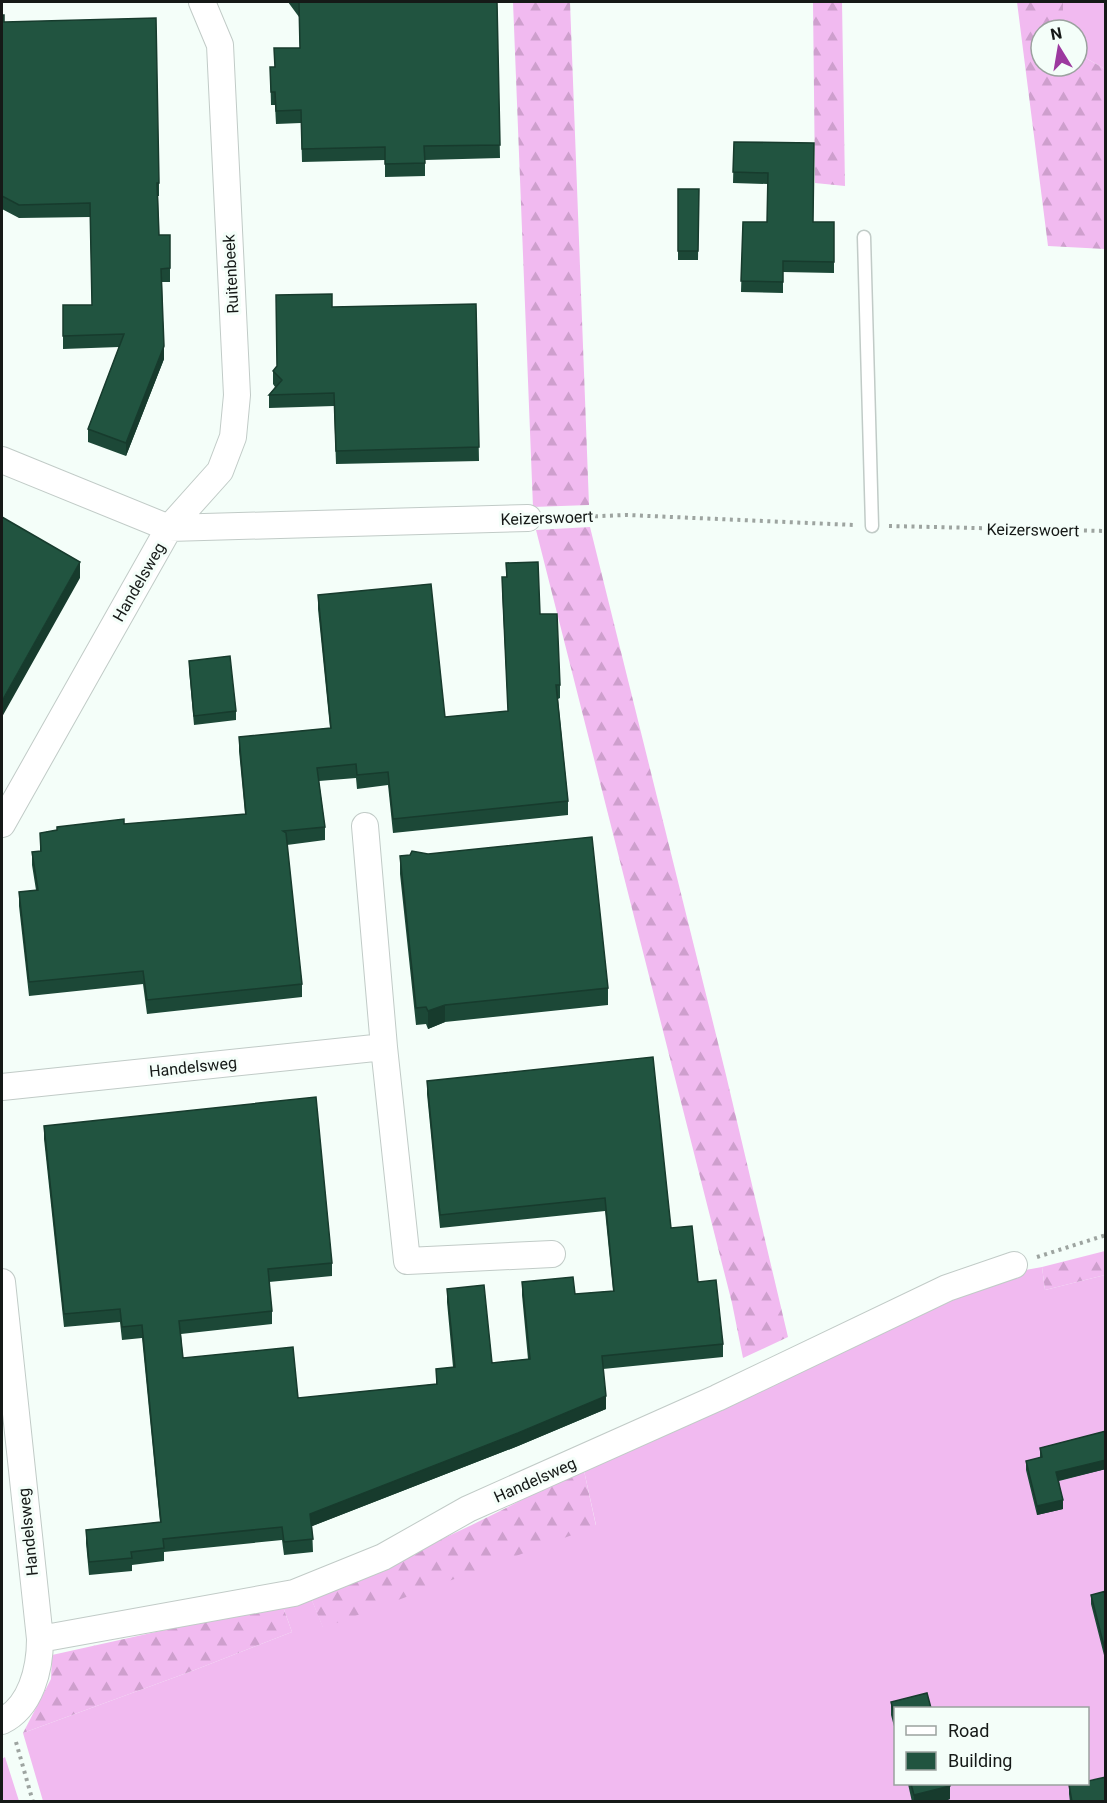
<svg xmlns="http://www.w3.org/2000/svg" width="1107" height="1803" font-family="Roboto,sans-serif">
<defs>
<pattern id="forest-firs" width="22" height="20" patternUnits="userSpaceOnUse" patternTransform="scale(1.5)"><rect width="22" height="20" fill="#f1baf0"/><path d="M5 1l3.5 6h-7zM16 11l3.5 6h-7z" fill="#ce9fcd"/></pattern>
</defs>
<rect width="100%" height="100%" fill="#f4fef9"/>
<path fill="#f1baf0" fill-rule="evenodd" d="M 1063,2 L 1105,2 L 1105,69 L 1077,53 L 1077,30 L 1063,30 Z
M 1042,1267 L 1045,1290 L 1105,1275 L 1105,1801 L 1056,1802 L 1055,1800 L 1052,1802 L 43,1801 L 23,1733 L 192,1671 L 292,1632 L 282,1604 L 309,1593 L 323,1627 L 596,1525 L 583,1466 L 929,1307 L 1009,1273 ZM 896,1708 L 1088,1708 L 1088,1784 L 896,1784 Z
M 5,1757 L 19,1801 L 2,1801 L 2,1759 Z"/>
<path fill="url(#forest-firs)" d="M 513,2 L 570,2 L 589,505 L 533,507 Z
M 813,2 L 842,2 L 845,186 L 815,183 Z
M 1017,2 L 1063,2 L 1063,30 L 1041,30 L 1041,66 L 1077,66 L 1077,53 L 1105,69 L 1105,249 L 1048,246 Z
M 590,527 L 726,1075 L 788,1337 L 743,1358 L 732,1303 L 536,530 Z
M 1105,1251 L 1105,1275 L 1045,1290 L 1042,1267 Z
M 583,1466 L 596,1526 L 323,1628 L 309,1593 C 405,1558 496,1517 583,1466 Z
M 282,1604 L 292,1632 L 192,1671 L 23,1733 L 51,1679 L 52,1655 Z"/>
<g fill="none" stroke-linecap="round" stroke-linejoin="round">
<g stroke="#c1cbc7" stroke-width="15">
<path id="service" d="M 864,237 L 872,526"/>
</g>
<g stroke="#c1cbc7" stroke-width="28">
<path id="minor" d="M 2,460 L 169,528 L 528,518
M 2,824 L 169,528 L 220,471 L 233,437 L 237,395 L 220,45 L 202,2
M 365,826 L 384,1047 L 407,1261 L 552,1254
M 2,1087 L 384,1047
M 2,1282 L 40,1639 C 40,1669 31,1707 2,1721
M 40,1639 L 294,1593 L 383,1557 L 468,1509 L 717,1398 L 947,1288 L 1014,1265"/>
</g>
<path stroke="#9da4a0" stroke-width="4" stroke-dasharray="3 4.5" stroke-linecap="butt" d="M 550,518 L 627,515 L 854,525
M 889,526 L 1106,531
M 1037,1257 L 1106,1235
M 16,1742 L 33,1802"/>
<use href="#service" stroke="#fff" stroke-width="12"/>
<use href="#minor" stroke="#fff" stroke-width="26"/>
</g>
<path fill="#1c4837" d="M 288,2 L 497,2 L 500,158 L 425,160 L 425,176 L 385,177 L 385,160 L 302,162 L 301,123 L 276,124 L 275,105 L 271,105 L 270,67 L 274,67 L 300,48 L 299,17 Z
M 2,15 L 4,22 L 159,183 L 159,196 L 158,196 L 159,235 L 170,235 L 170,282 L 162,282 L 164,359 L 126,456 L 88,442 L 88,429 L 119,347 L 63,349 L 63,305 L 92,305 L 90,217 L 19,218 L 2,209 Z
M 734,142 L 814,143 L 813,222 L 834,222 L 834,273 L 783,272 L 783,293 L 741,292 L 743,222 L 767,222 L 768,184 L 733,183 Z
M 678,189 L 699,189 L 698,260 L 678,260 Z
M 476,304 L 479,461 L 336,464 L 334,406 L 269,408 L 269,395 L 275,387 L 273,384 L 273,371 L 332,307 Z
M 506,563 L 540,614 L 560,685 L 560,698 L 558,699 L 568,801 L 568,815 L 393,833 L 388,785 L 357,789 L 356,778 L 319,781 L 325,827 L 325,840 L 287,845 L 302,984 L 302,997 L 147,1014 L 143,984 L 29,996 L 19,906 L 19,892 L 36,890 L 32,865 L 32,852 L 40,851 L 40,833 L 57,830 L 57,827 L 124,824 L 245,814 L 239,751 L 239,737 L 330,728 L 318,609 L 318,595 L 445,717 L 508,711 L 502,590 L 502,577 L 506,577 Z
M 189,661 L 236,711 L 236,720 L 194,725 L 189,670 Z
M 400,856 L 608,988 L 608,1005 L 445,1022 L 428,1029 L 426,1024 L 416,1025 L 400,874 Z
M 427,1081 L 671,1228 L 698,1282 L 723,1344 L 723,1357 L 603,1369 L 606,1409 L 518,1446 L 312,1526 L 313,1552 L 284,1555 L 282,1540 L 164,1552 L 164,1561 L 132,1565 L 132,1571 L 89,1575 L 86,1543 L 86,1530 L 160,1522 L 142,1338 L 122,1340 L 120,1322 L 64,1327 L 44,1139 L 44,1126 L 332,1263 L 332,1276 L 269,1282 L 272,1311 L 272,1324 L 181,1334 L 183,1358 L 298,1398 L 436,1384 L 436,1369 L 453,1367 L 447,1302 L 447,1289 L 492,1363 L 528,1359 L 522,1295 L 522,1282 L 575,1294 L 613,1291 L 605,1211 L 440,1228 L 427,1094 Z
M 1106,1431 L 1106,1469 L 1059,1481 L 1063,1509 L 1037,1515 L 1026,1470 L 1026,1461 L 1040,1458 L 1040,1448 Z
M 1106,1591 L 1106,1663 L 1091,1604 L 1091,1595 Z
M 891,1702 L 896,1708 L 896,1734 L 891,1715 Z
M 908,1784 L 950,1784 L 950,1799 L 942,1802 L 912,1802 Z
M 1069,1785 L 1106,1802 L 1070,1802 L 1069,1794 Z"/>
<path fill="#173b2d" d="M 164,346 L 164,359 L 126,456 L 126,443 Z
M 80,562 L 80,578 L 2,717 L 2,701 Z
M 445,1005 L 445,1022 L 428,1029 L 428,1011 Z
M 606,1396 L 606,1409 L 518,1446 L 310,1527 L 310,1514 Z
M 1106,1460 L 1106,1469 L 1056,1481 L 1056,1472 Z
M 1063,1500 L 1063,1509 L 1037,1515 L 1037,1506 Z
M 950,1786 L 950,1799 L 942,1802 L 914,1802 L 914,1795 Z"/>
<path fill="#215440" stroke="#173b2d" stroke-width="1.5" d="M 298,2 L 497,2 L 500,145 L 424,146 L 425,163 L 385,164 L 385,147 L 302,149 L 301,110 L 276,111 L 275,92 L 271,92 L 270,67 L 275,67 L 274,48 L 300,48 L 299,3 Z
M 2,15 L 4,15 L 4,22 L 156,18 L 159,183 L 157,183 L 159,235 L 170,235 L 170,268 L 161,269 L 164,346 L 126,443 L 88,429 L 124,334 L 63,336 L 63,305 L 92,305 L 90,203 L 19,205 L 2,196 Z
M 734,142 L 814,143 L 813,222 L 834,222 L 834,262 L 783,261 L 783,282 L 741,281 L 743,222 L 767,222 L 768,173 L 733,172 Z
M 678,189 L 699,189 L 698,251 L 678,251 Z
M 332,294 L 332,307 L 476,304 L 479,447 L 336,451 L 334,393 L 269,395 L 282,380 L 273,371 L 277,366 L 276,295 Z
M 2,517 L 80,562 L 2,701 Z
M 538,562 L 540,614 L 557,614 L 560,685 L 556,685 L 568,801 L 393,819 L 388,772 L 357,775 L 356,764 L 317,768 L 325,827 L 283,831 L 286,833 L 302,984 L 147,1000 L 143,971 L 29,982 L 19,892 L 38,890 L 32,852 L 41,851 L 40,833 L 57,830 L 57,827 L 124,819 L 124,824 L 246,814 L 239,737 L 331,728 L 318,595 L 431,584 L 445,717 L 508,711 L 502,577 L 507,577 L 506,563 Z
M 230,656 L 236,711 L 194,716 L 189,661 Z
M 592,837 L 608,988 L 445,1005 L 428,1011 L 426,1007 L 416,1008 L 400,856 L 410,855 L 412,851 L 428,854 Z
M 653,1057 L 671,1228 L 692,1226 L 698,1282 L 716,1280 L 723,1344 L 602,1356 L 606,1396 L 518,1433 L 310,1514 L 313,1539 L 284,1542 L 282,1527 L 163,1539 L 164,1548 L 131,1552 L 132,1558 L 89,1562 L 86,1530 L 161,1522 L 142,1325 L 122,1327 L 120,1309 L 64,1314 L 44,1126 L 316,1097 L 332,1263 L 268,1269 L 272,1311 L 179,1321 L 183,1358 L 293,1347 L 298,1398 L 437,1384 L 436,1369 L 455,1367 L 447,1289 L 484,1285 L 492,1363 L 530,1359 L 522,1282 L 573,1277 L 575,1294 L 614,1291 L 605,1198 L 440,1215 L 427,1081 Z
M 1106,1431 L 1106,1460 L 1056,1472 L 1063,1500 L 1037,1506 L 1026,1461 L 1042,1457 L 1040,1448 Z
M 1106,1591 L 1106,1654 L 1091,1595 Z
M 927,1693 L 931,1708 L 896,1708 L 896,1721 L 891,1702 Z
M 1106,1777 L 1106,1802 L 1072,1802 L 1069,1785 L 1077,1784 L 1088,1784 L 1088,1781 Z
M 911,1784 L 950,1784 L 950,1786 L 914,1795 Z"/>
<g text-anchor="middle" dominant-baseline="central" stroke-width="6" stroke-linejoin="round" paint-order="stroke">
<g font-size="16" fill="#151917" stroke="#f4fef9">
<text transform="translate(231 274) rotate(-93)">Ruitenbeek</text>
<text transform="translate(547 518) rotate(-2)">Keizerswoert</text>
<text transform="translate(1033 530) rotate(1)">Keizerswoert</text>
<text transform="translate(139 582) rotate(-60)">Handelsweg</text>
<text transform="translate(193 1067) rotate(-6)">Handelsweg</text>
<text transform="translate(535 1480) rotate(-24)">Handelsweg</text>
<text transform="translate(28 1532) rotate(-96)">Handelsweg</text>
</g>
</g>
<rect width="1107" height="1803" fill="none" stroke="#151917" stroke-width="6"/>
<rect x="894" y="1707" width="195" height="78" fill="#f4fef9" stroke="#9ba29f" stroke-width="1.5"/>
<rect x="906" y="1726" width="30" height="9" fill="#ffffff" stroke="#9ba29f" stroke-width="1.5"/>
<text x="948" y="1737" font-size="18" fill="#151917">Road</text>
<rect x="906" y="1752" width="30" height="18" fill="#215440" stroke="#9ba29f" stroke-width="1.5"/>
<text x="948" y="1767" font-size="18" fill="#151917">Building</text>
<g transform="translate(1059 48) rotate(349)"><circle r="28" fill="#f4fef9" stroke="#9ba29f" stroke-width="1.5"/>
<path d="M0-4.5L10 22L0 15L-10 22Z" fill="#9c399f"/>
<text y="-9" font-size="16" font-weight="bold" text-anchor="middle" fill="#151917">N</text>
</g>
</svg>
